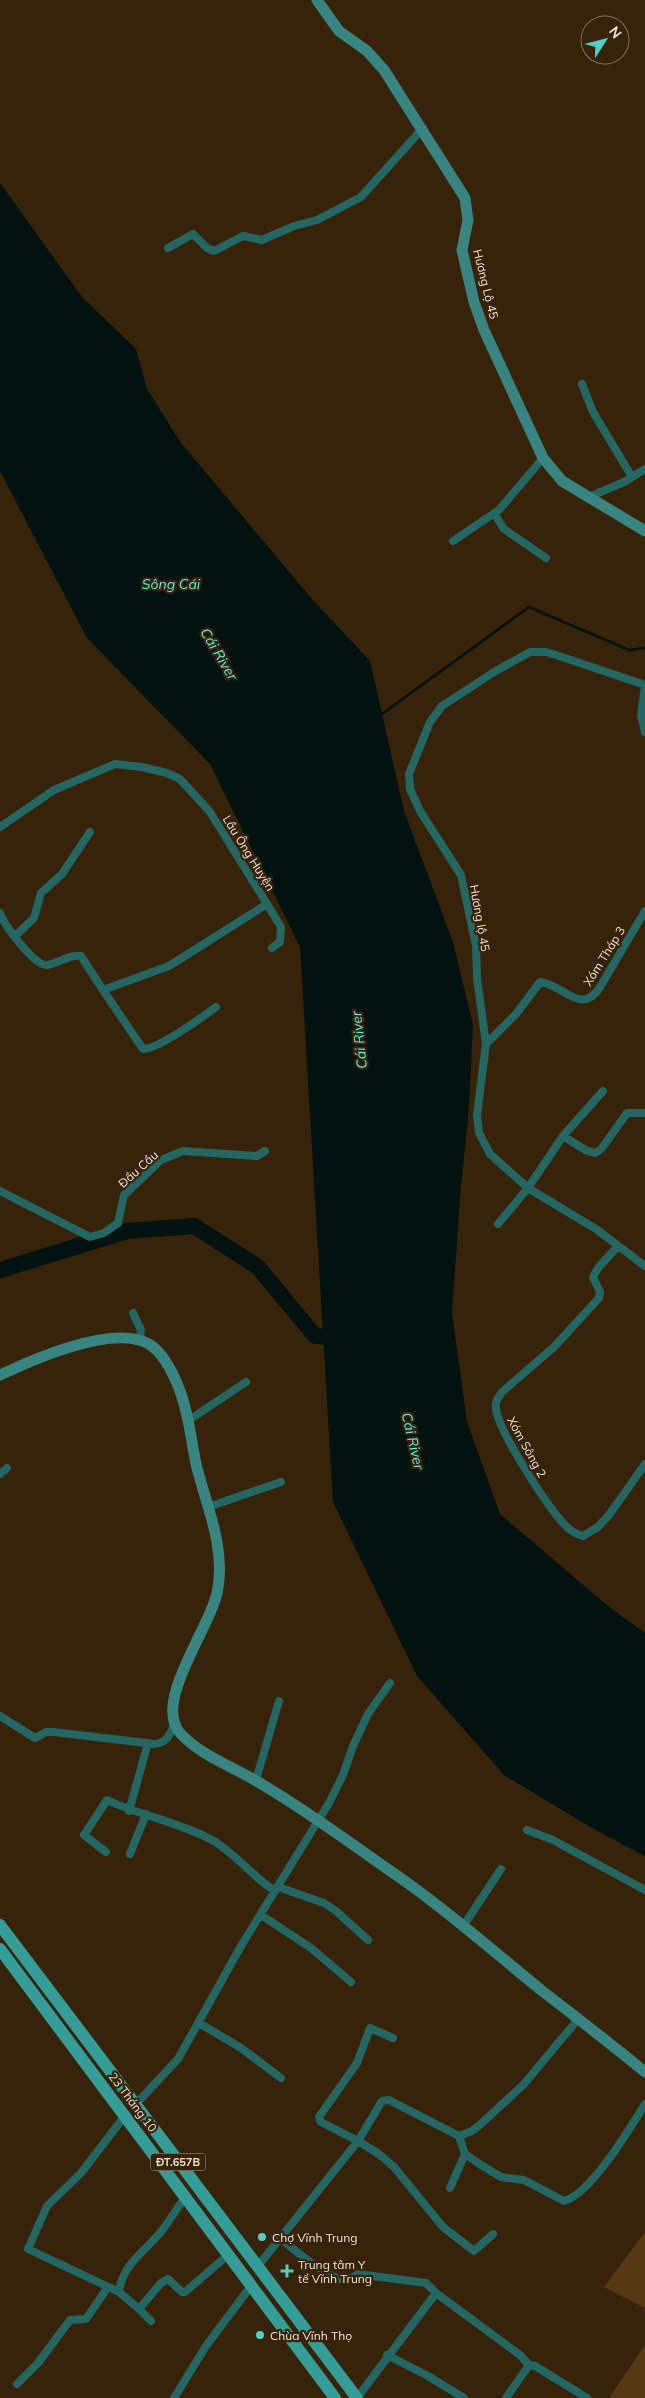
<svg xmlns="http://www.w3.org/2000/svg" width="645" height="2398" font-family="Mulish,sans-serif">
<rect width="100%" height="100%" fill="#37230a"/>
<path fill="#553915" d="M 645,2232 L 645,2308 L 604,2287 Z
M 645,2345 L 645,2398 L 609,2398 Z"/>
<path fill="#021211" d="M 0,183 L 82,297 L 136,349 L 147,389 L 181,443 L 311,598 L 370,661 L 404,811 L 453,942 L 473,1025 L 469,1107 L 461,1186 L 452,1313 L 467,1422 L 500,1514 L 608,1606 L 645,1633 L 645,1856 L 592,1828 L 504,1775 L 417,1676 L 333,1502 L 300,947 L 210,764 L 87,638 L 0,471 Z"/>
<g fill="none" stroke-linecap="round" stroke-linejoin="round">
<path stroke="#021211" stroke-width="2.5" d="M 382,714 L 529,607 L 629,650 L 645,648"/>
<path stroke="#021211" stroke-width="16" d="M 0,1270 L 127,1231 L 194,1226 L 258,1267 L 315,1336 L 345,1338"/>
<path stroke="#236662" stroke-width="8" d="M 168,248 L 193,234 L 207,248 L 214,251 L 243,236 L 262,240 L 294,226 L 317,220 L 361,197 L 423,128
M 582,384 L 593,412 L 632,477
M 589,497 L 624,482 L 645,469
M 494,513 L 504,529 L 546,558
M 453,541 L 499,510 L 543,458
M 645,685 L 559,656 L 546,652 L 530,652 L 494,672 L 442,706 L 430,722 L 409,774 L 410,789 L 420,811 L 461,875 L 476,946 L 477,978 L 486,1044 L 477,1115 L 479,1133 L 490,1154 L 528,1188 L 596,1229 L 645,1266
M 645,685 L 641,716 L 645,732
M 0,827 L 54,790 L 115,764 L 142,767 L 167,773 L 180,779 L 210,812 L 267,904 L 169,966 L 103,990 L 81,956 C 69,954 58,964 46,965 C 34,965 4,925 0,913
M 267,904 L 281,927 L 280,942 L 272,948
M 15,936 L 34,918 L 41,893 L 62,874 L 90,832
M 103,990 L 143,1049 C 159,1049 201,1018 216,1007
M 486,1044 L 516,1014 L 540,982 C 563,984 581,1017 600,987 L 645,911
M 563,1136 L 603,1091
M 0,1191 L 90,1237 L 104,1233 L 118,1223 L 124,1195 L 161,1160 L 183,1151 L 257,1156 L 265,1151
M 498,1224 L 528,1188 L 563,1136 L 587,1151 L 596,1153 L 602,1148 L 627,1113 L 645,1113
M 618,1246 L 598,1268 L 593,1277 L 600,1292 L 599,1298 L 554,1347 L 502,1392 C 498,1398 495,1401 496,1409 C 499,1432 549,1510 567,1527 C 572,1532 576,1534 583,1536 L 598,1527 L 609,1515 L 645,1464
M 133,1313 L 141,1330 L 140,1340
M 189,1420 L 246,1382
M 0,1474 L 7,1468
M 208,1507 L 281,1482
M 0,1716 L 35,1738 L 46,1732 L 54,1732 L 154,1744 C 167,1743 169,1736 174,1725
M 256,1780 L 279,1701
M 129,1811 L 148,1743
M 527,1830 L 553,1840 L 645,1890
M 106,1852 L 84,1835 L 107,1800 C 141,1816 179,1822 212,1840 C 235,1853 253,1877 275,1891
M 130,1854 L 146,1814
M 278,1887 L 324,1903 L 336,1911 L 368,1940
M 261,1915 L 311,1948 L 351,1982
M 464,1925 L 501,1869
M 199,2023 L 241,2048 L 281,2078
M 393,2038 L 370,2028 L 357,2063 L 319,2117 L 321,2122 L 358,2141 L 379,2154 L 394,2167 L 443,2227 L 474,2251 L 493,2234
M 135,2105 L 178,2059 L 241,1946 L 329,1803 L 343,1775 L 353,1746 L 368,1714 L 390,1683
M 459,2136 L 465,2154 L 481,2165 L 501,2177 L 524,2180 L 564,2201 C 591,2194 630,2128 645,2104
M 450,2188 L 465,2154
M 185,2198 C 176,2209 169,2222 160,2233 C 144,2252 122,2265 119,2292 L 139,2309 L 161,2283 L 168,2279 L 182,2292 L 185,2292 L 228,2255
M 281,2239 C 296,2251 322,2274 340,2279 C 347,2281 352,2278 358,2274 L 426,2283 L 436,2293
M 258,2266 L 358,2141 L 382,2101 L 389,2100 L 459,2136 L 472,2131 L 483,2122 L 524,2084 L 579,2018
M 119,2292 L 28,2249 L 47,2206 L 81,2173 L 124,2117
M 139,2309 L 151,2321
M 387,2355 L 428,2376 L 464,2398
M 529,2365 L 535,2366 L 587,2398
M 17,2384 L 38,2363 L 70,2320 L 86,2319 L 108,2287
M 174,2398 L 206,2346 L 251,2286
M 357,2398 L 436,2293 L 520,2355 L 529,2365 L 506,2398"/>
<path stroke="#378480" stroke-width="11" d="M 317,0 L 339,31 L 367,51 L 384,70 L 465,198 L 468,220 L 462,250 L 474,302 L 484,330 L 543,458 L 562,481 L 645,531
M 0,1375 C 34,1359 113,1324 149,1344 C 164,1353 174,1375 180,1391 C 189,1415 191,1440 196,1464 C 206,1505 225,1545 218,1588 C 213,1625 152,1701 180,1733 C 201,1756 232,1766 258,1782 C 303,1808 349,1842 392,1872 C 444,1908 492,1950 541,1990 C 576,2017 611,2044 645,2072"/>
<path stroke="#349d98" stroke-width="12" d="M 0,1925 L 357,2398
M 0,1949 L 335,2398"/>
</g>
<g fill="#54cdc7" stroke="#37230a" stroke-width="2">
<circle cx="262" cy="2237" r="5"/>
<path d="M284.5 2263.5h5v5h5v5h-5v5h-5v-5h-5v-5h5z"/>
<circle cx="260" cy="2335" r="5"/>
</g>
<g text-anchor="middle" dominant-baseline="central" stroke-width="4.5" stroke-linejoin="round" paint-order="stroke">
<rect fill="#37230a" stroke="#b8a997" stroke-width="1" x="150.5" y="2153.5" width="55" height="17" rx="4"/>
<g font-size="11" font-weight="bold" fill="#f0e3d4">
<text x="178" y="2162">ĐT.657B</text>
</g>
<g font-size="12" fill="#f0e3d4" stroke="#37230a">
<text transform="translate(486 284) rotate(76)">Hương Lộ 45</text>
<text transform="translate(249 853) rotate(58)">Lầu Ông Huyện</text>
<text transform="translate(480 918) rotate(80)">Hương lộ 45</text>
<text transform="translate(604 956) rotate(-58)">Xóm Tháp 3</text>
<text transform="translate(138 1169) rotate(-42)">Đầu Cầu</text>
<text transform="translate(527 1447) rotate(61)">Xóm Sông 2</text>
<text transform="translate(133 2102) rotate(53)">23 Tháng 10</text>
</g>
<g font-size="12" fill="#f0e3d4" stroke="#37230a" text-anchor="start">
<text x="272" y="2237">Chợ Vĩnh Trung</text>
<text x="298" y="2264">Trung tâm Y<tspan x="298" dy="14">tế Vĩnh Trung</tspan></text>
<text x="270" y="2335">Chùa Vĩnh Thọ</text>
</g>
<g font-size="14" font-style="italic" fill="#5cede6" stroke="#37230a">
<text x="171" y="584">Sông Cái</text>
<text transform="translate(219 654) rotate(59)">Cái River</text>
<text transform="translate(359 1040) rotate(-96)">Cái River</text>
<text transform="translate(413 1441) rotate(77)">Cái River</text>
</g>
</g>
<g transform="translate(605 40) rotate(54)"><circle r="24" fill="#37230a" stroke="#81705b"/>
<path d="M0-4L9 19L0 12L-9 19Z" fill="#54cdc7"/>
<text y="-8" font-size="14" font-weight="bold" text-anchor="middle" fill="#f0e3d4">N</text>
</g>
</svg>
